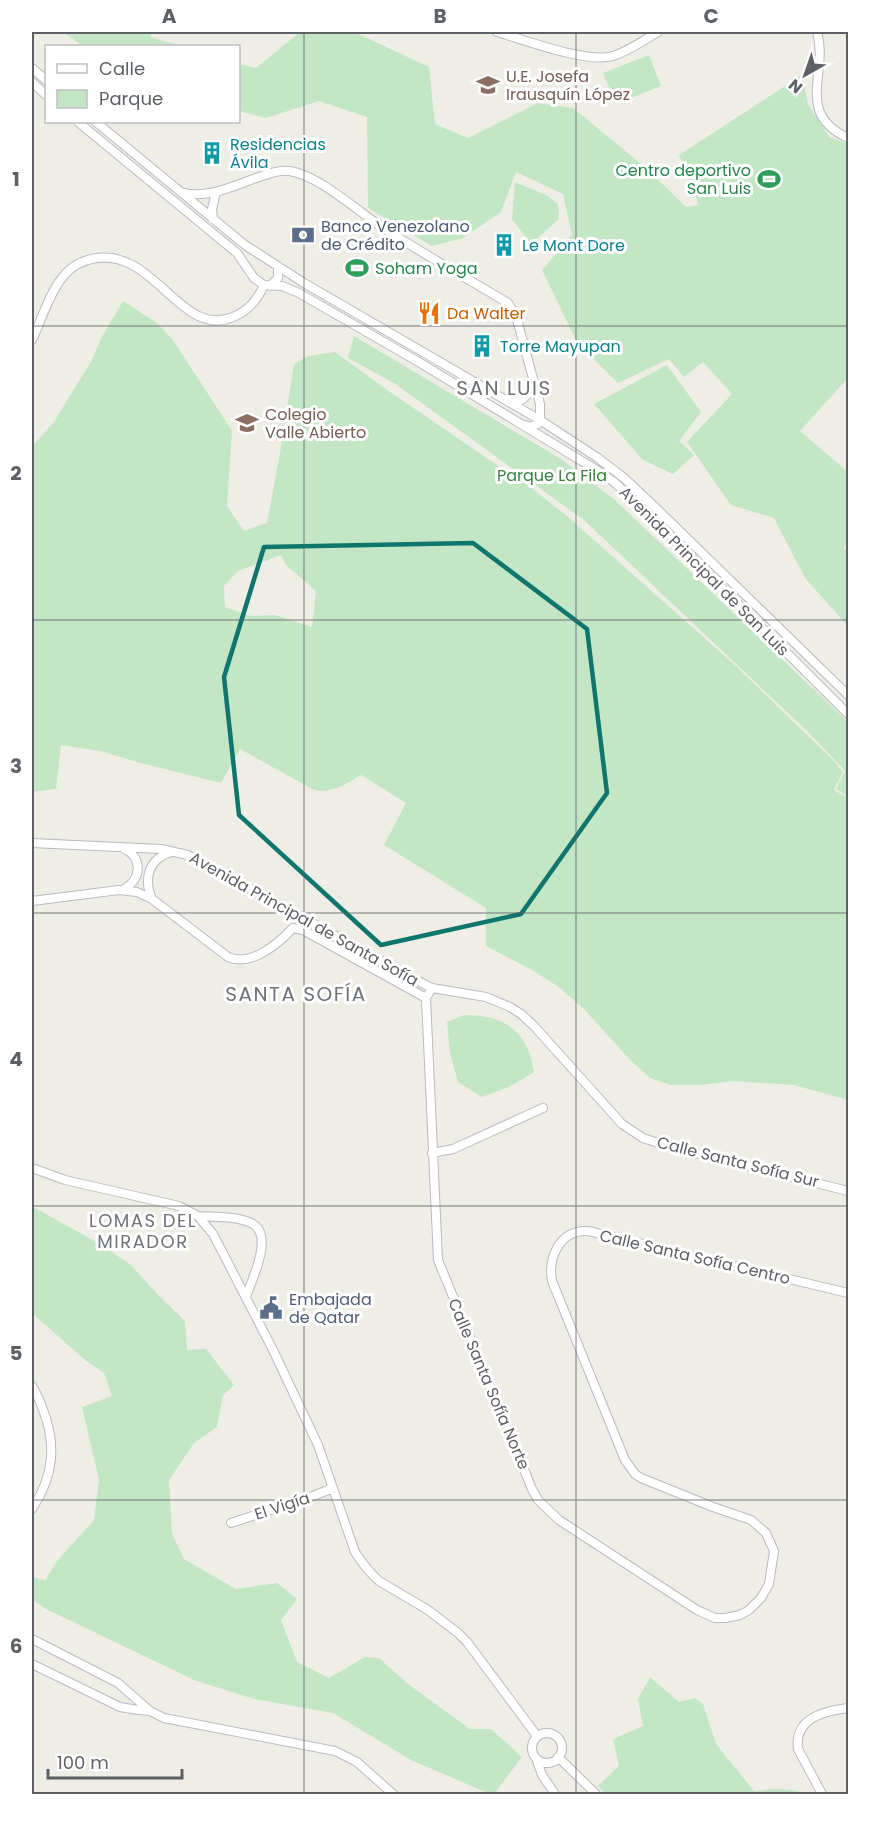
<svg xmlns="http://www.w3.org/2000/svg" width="880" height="1826" font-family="Poppins,sans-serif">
<rect width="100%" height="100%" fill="#efeee6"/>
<path fill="#c3e6c4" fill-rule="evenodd" d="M 63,32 L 151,32 L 151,37 L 180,46 L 83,46 Z
M 300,32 L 354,32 L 429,67 L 435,124 L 468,138 L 538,103 L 573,108 L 646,168 L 686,207 L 699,205 L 679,155 L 802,75 L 808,104 L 829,137 L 848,144 L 848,378 L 800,431 L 848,472 L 848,541 L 844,547 L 848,553 L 848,626 L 805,578 L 774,518 L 731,505 L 687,442 L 732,394 L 703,362 L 684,377 L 669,359 L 618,383 L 578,344 L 542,270 L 572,235 L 563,194 L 516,172 L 501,212 L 463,238 L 432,246 L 368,208 L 367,117 L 319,101 L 266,118 L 239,111 L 239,64 L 256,68 Z
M 649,55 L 661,86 L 616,104 L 603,73 Z
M 515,182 L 546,195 L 558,204 L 559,219 L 531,244 L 512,219 Z
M 123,301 L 157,323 L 173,340 L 232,431 L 227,506 L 244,531 L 267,523 L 281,447 L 294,364 L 308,356 L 335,352 L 390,392 L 534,490 L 567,516 L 736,666 L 835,762 L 843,772 L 834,790 L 848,798 L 848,1100 L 794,1085 L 734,1081 L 700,1085 L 670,1085 L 650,1078 L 631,1061 L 584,1009 L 559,987 L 532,970 L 486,946 L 486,908 L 384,845 L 406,803 L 361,775 C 346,784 331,794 314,790 L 240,749 L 221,783 L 141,763 L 100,751 L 61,745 L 56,789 L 32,792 L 32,447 L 54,422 L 66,402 L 91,362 L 102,337 ZM 281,555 L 286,565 L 316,591 L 312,627 L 275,615 L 251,616 L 225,607 L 224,586 L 238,571 Z
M 354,336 L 561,459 L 615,500 L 848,722 L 848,796 L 836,789 L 845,771 L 809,733 L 584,520 L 394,383 L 348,358 Z
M 667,365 L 701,412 L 679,441 L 694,455 L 673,474 L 643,460 L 594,404 Z
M 464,1015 C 505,1015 528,1031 534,1072 L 509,1087 L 482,1097 L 458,1082 L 450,1053 L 447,1022 Z
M 32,1207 L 35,1208 L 100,1244 L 131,1265 L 158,1295 L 185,1321 L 187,1350 L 206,1349 L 234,1385 L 223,1395 L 217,1427 L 194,1443 L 169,1480 L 172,1534 L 184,1559 L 236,1589 L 277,1583 L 297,1599 L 281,1620 L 297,1662 L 329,1678 L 365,1657 L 379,1658 L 408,1684 L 470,1729 L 491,1729 L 522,1757 L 494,1794 L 490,1794 L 411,1760 L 333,1713 L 254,1699 L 194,1680 L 44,1608 L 32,1599 L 32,1577 L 45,1580 L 57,1561 L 94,1520 L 99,1480 L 82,1407 L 112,1396 L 104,1373 L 85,1360 L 32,1313 Z
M 650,1677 L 679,1702 L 695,1698 L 703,1704 L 716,1744 L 754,1791 L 777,1789 L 798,1791 L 800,1794 L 606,1794 L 598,1786 L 619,1766 L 613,1739 L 643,1726 L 638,1699 Z"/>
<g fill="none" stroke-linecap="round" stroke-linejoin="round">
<g stroke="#b8bbbf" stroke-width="10">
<path id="minor" d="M 497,32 C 525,40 588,64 613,56 C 629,51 644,40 658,32
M 817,32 C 829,73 794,113 848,138
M 32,68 L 46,80
M 32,82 L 46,95
M 78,122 L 237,253 L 254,278 L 264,285 L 282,286 L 299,293 L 417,361 L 595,469 L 614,482 L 636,502 L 848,714
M 96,122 L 245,245 L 304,283 L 540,420 L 598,458 L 624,478 L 658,510 L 848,695
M 183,193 C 210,199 237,184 262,176 C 271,173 279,170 289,171 C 317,174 359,212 383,228 C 424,254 466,278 508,303 L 516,316 L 540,404 L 540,420 L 538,424 L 530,427 L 525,425
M 213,219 L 212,209 L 216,192
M 270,286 L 278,278 L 278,267
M 32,340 C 41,321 49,294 62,278 C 70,267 83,260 97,258 C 139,253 162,294 193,313 C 222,331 252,313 264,285
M 509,402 C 522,404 529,395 534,384
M 32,843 L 161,849 L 188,855 L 422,983 L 432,988 L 486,997 L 510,1007 L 521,1014 L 534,1026 L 622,1124 L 643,1138 L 667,1146 L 848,1191
M 123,848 C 143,857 142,879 124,889
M 152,899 C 143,878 149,858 172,852
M 32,901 L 119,890 L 137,892 L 152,899 L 228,957 C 251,967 278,944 293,928
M 293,928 L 303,930 L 426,998
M 432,988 L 426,998 L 438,1260 L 532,1489 L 538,1500 L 559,1520 L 697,1610 L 715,1618 L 725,1618 L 740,1615 L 749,1610 L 761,1598 L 769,1584 L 774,1551 L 766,1533 L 751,1520 L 713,1507 L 641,1478 L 635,1474 L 625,1460 L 552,1281 C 548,1258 559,1231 586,1231 C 591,1231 596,1233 601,1234 L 848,1293
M 432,1153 L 453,1149 L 543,1108
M 32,1168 L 65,1180 L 179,1206 L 198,1216 L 213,1234 L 273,1350 L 318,1445 L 355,1552 C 362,1563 369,1572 379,1581 L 428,1610 L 458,1633 L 467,1642 L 537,1736
M 198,1216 C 215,1217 236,1216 251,1223 C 275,1234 252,1279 246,1297
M 32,1386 C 36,1392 39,1399 42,1407 C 57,1444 54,1476 32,1509
M 231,1523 L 313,1496 L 333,1488
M 32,1639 L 118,1683 L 150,1711 L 164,1718 L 335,1751 L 357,1762 L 393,1794
M 32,1664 L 120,1707 L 138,1710 L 150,1711
M532 1748a15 15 0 1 1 30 0a15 15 0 1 1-30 0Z
M 558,1757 L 596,1794
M 536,1758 L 542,1775 L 555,1794
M 822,1794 L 798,1749 C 794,1718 824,1711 848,1708"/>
</g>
<use href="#minor" stroke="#fff" stroke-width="8"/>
</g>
<path fill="none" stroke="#0f766e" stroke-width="4.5" stroke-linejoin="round" d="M 473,543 L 587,629 L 607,793 L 521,914 L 381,945 L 239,815 L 224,677 L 264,547 Z"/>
<path fill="none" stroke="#5d6166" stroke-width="1.5" stroke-opacity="0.55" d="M 304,32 L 304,1794M 576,32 L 576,1794M 32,326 L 848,326M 32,620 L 848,620M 32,913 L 848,913M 32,1206 L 848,1206M 32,1500 L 848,1500"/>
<defs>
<g id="school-bare" transform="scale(1.8)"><path d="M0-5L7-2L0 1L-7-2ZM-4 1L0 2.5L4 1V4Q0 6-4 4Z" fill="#8d6e63" stroke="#fff" stroke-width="2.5" paint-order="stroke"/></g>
<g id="building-bare" transform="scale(1.8)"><path d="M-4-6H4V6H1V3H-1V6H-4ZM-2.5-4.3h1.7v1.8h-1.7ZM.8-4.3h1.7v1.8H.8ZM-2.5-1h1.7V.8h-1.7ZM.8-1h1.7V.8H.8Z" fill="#0f9aa8" stroke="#fff" stroke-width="2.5" paint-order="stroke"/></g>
<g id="stadium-bare" transform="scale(1.8)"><path d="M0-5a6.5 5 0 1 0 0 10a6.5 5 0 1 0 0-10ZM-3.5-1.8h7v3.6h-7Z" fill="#2e9e5b" stroke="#fff" stroke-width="2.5" paint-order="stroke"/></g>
<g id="bank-bare" transform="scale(1.8)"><path d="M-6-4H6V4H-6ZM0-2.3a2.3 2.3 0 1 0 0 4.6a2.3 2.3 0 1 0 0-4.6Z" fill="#5c6f8a" stroke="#fff" stroke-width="2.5" paint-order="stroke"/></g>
<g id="restaurant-bare" transform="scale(1.8)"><path d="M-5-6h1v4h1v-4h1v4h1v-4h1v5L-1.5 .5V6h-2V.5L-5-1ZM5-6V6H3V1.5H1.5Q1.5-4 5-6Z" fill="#e8710a" stroke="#fff" stroke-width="2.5" paint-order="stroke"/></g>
<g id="civic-bare" transform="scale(1.8)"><path d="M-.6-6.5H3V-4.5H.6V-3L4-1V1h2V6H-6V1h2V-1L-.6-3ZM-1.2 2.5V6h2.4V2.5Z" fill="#5c6f8a" stroke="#fff" stroke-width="2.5" paint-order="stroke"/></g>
</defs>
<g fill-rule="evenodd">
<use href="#school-bare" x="488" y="85"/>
<use href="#building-bare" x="212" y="153"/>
<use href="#stadium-bare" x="769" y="179"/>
<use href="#bank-bare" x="303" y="235"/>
<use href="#building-bare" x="504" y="245"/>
<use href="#stadium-bare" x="357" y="268"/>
<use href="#restaurant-bare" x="429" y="313"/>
<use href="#building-bare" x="482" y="346"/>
<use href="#school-bare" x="247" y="423"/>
<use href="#civic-bare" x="271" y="1308"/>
</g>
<g text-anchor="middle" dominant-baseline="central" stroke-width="6" stroke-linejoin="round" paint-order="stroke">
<g font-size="16" fill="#785e54" stroke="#fff" text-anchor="start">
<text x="506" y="76">U.E. Josefa<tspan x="506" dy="18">Irausquín López</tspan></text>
<text x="265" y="414">Colegio<tspan x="265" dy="18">Valle Abierto</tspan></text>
</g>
<g font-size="16" fill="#0d838f" stroke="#fff" text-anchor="start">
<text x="230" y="144">Residencias<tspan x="230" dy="18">Ávila</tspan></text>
<text x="522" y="245">Le Mont Dore</text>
<text x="500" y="346">Torre Mayupan</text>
</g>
<g font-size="16" fill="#27864d" stroke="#fff" text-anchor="end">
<text x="751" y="170">Centro deportivo<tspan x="751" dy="18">San Luis</tspan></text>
<text x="375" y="268" text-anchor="start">Soham Yoga</text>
</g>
<g font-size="16" fill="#4e5e75" stroke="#fff" text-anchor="start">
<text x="321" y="226">Banco Venezolano<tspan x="321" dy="18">de Crédito</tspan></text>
<text x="289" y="1299">Embajada<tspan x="289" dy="18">de Qatar</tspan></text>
</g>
<g font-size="16" fill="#c56008" stroke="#fff" text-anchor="start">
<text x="447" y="313">Da Walter</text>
</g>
<g font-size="16" fill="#37833e" stroke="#fff">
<text x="552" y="475">Parque La Fila</text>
</g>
<g font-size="16" fill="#5d6166" stroke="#fff">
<text transform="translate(704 571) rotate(45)">Avenida Principal de San Luis</text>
<text transform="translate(304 919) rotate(29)">Avenida Principal de Santa Sofía</text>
<text transform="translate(738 1162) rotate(14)">Calle Santa Sofía Sur</text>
<text transform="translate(695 1257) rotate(13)">Calle Santa Sofía Centro</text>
<text transform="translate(489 1384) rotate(67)">Calle Santa Sofía Norte</text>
<text transform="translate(282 1506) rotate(-18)">El Vigía</text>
</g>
<g font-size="18" letter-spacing="1.5" fill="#6e7378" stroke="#fff">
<text x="143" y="1220">LOMAS DEL<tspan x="143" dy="21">MIRADOR</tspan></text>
</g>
<g font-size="20" letter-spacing="1.5" fill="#6e7378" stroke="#fff">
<text x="504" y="388">SAN LUIS</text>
<text x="296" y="994">SANTA SOFÍA</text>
</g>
</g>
<rect width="880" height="1826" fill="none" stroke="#ffffff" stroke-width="66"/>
<rect x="45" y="45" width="195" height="78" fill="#ffffff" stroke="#bec0c2" stroke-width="1.5"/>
<rect x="57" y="64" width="30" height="9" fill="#ffffff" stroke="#bec0c2" stroke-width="1.5"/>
<text x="99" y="75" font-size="18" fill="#5d6166">Calle</text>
<rect x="57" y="90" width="30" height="18" fill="#c3e6c4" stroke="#bec0c2" stroke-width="1.5"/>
<text x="99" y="105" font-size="18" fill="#5d6166">Parque</text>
<g transform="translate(805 75) rotate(220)" stroke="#ffffff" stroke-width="4.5" paint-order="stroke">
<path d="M0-4.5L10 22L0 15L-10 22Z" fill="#5d6166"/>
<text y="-9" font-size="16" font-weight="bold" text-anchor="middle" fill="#5d6166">N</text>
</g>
<path d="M48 1769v9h134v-9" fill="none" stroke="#5d6166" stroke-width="3"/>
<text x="57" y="1769" font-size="18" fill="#5d6166" stroke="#ffffff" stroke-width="4.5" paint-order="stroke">100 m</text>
<rect x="33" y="33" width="814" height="1760" fill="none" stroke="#5d6166" stroke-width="2"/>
<g font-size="20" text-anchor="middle" font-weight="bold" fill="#5d6166">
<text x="169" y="23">A</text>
<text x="440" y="23">B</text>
<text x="711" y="23">C</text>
<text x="16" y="186">1</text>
<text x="16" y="480">2</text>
<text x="16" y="773">3</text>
<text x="16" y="1066">4</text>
<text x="16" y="1360">5</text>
<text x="16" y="1653">6</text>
</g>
</svg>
